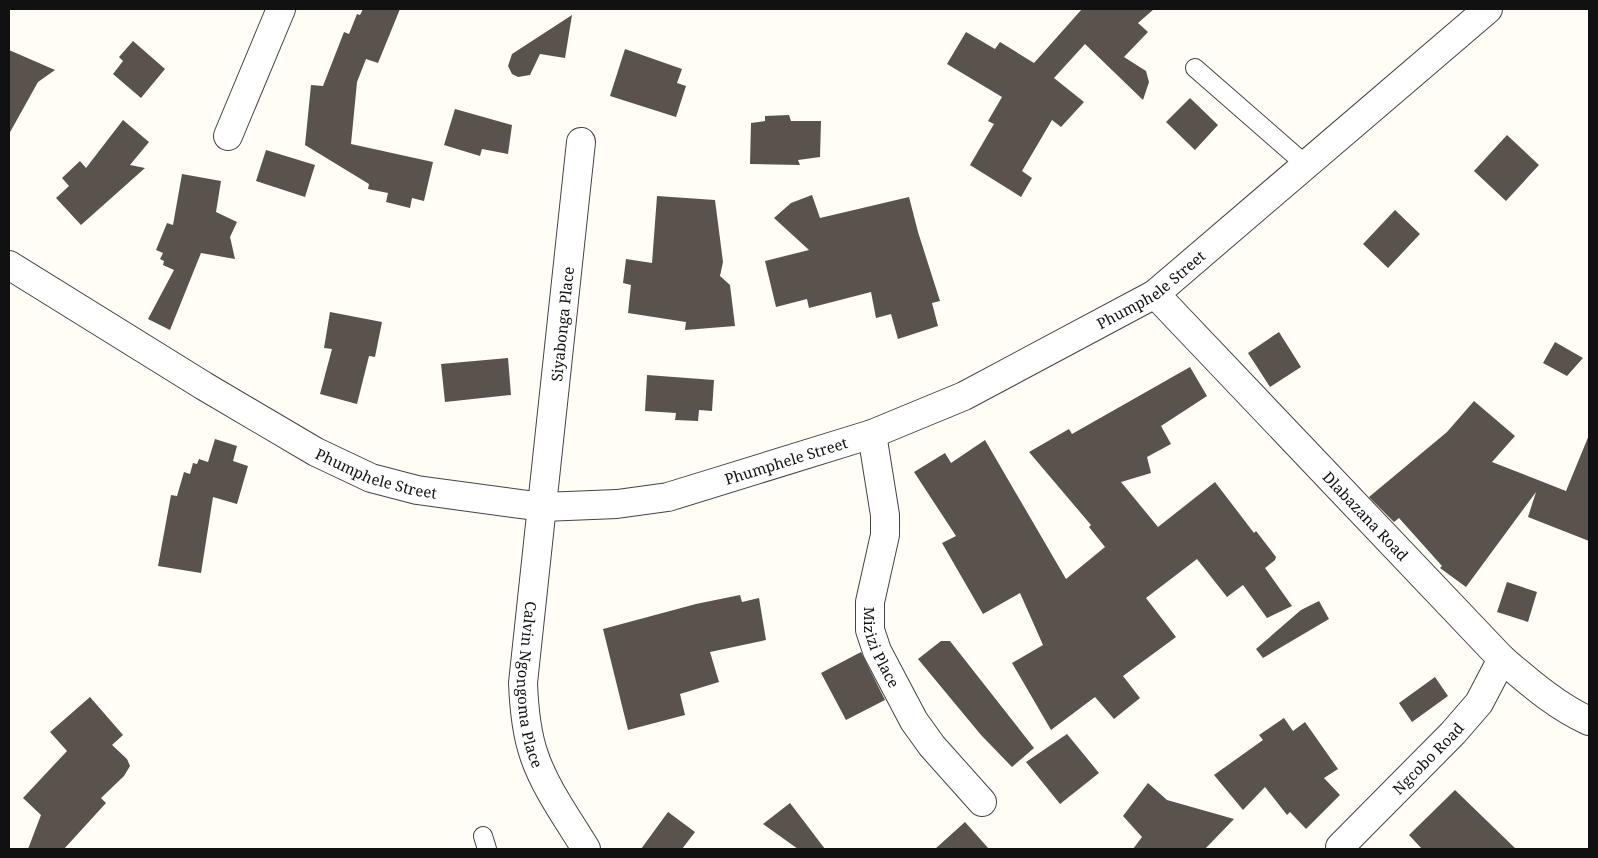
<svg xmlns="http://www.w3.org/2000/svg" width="1598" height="858" font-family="'Noto Serif',serif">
<rect width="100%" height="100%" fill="#fffdf5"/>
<path fill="#5a524d" d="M 363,9 L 400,9 L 378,63 L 366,59 L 357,82 L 351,144 L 433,162 L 424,201 L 412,198 L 410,208 L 386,202 L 388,193 L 368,189 L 369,184 L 305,145 L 311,85 L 323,86 L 344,32 L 349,34 L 357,14 L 360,15 Z
M 1082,9 L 1154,9 L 1138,23 L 1148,32 L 1124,57 L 1146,71 L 1149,82 L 1143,100 L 1085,44 L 1054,78 L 1084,102 L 1061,127 L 1052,120 L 1022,171 L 1032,178 L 1021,197 L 970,165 L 994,124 L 988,121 L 1002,97 L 947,64 L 966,32 L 995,49 L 1000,42 L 1034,63 Z
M 572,15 L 565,58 L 540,54 L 530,75 L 518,77 L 512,74 L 508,66 L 512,54 Z
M 133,41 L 165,69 L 141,98 L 113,74 L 123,61 L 119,57 Z
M 625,49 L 682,69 L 677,83 L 686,86 L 676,117 L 610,96 Z
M 9,50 L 55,70 L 38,82 L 9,134 Z
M 1190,98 L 1218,125 L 1195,150 L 1166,122 Z
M 455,109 L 512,125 L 508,154 L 482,149 L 480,156 L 444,145 Z
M 789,115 L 791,121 L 821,121 L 820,157 L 798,160 L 800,165 L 750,164 L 751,123 L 765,121 L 765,116 Z
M 123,120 L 149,142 L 130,165 L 145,168 L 81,225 L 56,198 L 69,186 L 62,178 L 80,161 L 86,168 Z
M 1507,135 L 1539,165 L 1506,201 L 1474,171 Z
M 266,150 L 315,165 L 305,197 L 256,181 Z
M 182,174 L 221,181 L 216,212 L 237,222 L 230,237 L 235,259 L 201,253 L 170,330 L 148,319 L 174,270 L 163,265 L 164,261 L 160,259 L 163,253 L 156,250 L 167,223 L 173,225 Z
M 812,195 L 820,218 L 909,197 L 918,232 L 940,301 L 932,303 L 938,326 L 898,339 L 891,314 L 876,318 L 871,292 L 809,308 L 807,299 L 776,307 L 765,261 L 809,250 L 774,218 L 791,203 Z
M 657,196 L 715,200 L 723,262 L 720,276 L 730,285 L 735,326 L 685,330 L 686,322 L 628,313 L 631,285 L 623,283 L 626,259 L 652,263 Z
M 1395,210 L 1420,234 L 1388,268 L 1363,244 Z
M 330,312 L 382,322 L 375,357 L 369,356 L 357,404 L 320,394 L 332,349 L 324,348 Z
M 1279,332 L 1301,367 L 1270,387 L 1248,353 Z
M 1555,342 L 1583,358 L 1567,376 L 1543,363 Z
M 508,358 L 511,395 L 445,402 L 441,364 Z
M 1190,367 L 1207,396 L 1161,426 L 1171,444 L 1147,457 L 1151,473 L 1121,482 L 1158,527 L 1215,482 L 1254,533 L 1256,531 L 1276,557 L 1275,560 L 1265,568 L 1292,606 L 1267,618 L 1243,585 L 1227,597 L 1197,559 L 1146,598 L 1176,637 L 1123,676 L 1140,698 L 1114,719 L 1095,697 L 1051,730 L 1012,663 L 1043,645 L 1020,593 L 983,614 L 942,543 L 956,536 L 914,472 L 945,453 L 951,463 L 985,440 L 1066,579 L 1105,547 L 1089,527 L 1091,525 L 1029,452 L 1069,429 L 1072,434 Z
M 647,375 L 714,380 L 712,411 L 699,410 L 698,421 L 675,420 L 676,413 L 645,411 Z
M 1474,401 L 1515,436 L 1492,462 L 1566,491 L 1589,435 L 1589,541 L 1528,517 L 1536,492 L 1466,587 L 1440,568 L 1442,566 L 1399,518 L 1394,522 L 1369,497 L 1447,432 Z
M 215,439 L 237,446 L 233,461 L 248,466 L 237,504 L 213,497 L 201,573 L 158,566 L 171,495 L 177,496 L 184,472 L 190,474 L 193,463 L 197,464 L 199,459 L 208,462 Z
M 1507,582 L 1537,592 L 1528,622 L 1497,612 Z
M 740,595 L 742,602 L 759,598 L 766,640 L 710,652 L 719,682 L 680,694 L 685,715 L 628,730 L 603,629 L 696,604 Z
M 1319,601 L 1329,619 L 1263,658 L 1256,649 L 1301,610 Z
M 941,641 L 950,641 L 1034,748 L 1012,767 L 981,735 L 918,659 Z
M 861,652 L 885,700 L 846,720 L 821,673 Z
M 1435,677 L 1448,696 L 1412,722 L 1399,703 Z
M 90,697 L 123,735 L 112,745 L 127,759 L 130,766 L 124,776 L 101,798 L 106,803 L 64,849 L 28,849 L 41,815 L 23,798 L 67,751 L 50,732 Z
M 1284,718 L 1293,731 L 1305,722 L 1338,769 L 1324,778 L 1340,795 L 1306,829 L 1290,812 L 1287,815 L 1265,787 L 1243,810 L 1214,775 L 1263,740 L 1259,735 Z
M 1067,734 L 1099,773 L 1060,804 L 1026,762 Z
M 1148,783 L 1167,800 L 1234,819 L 1205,849 L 1133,849 L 1142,837 L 1123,816 Z
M 1455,790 L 1516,849 L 1422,849 L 1409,835 Z
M 790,803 L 825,849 L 798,849 L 763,824 Z
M 668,812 L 695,832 L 682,849 L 641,849 Z
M 965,822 L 989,849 L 935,849 Z"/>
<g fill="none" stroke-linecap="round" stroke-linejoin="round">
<g stroke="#444" stroke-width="20">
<path id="lane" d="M 1195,68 L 1306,165
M 483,836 L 487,849"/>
</g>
<g stroke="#444" stroke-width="30">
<g id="street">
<path d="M 228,136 L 281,9"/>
<path id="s1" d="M 581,142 L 523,683 C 524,708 526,732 534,755 C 545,788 568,819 586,849"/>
<path id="s2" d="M 9,265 L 204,386 L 316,452 L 371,478 L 417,490 L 543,507 L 617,504 L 668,497 L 872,434 L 964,396 L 1155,294 L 1488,9"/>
<path id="s3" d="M 1155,294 L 1502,659 C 1529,682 1556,706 1589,721"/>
<path id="s4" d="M 872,434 L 885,515 L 885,535 L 870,602 L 870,630 L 877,651 L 914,721 L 932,746 L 982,802"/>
<path id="s5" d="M 1340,847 L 1453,733 L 1479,703 L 1502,659"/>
</g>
</g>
<use href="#lane" stroke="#fff" stroke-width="18"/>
<use href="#street" stroke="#fff" stroke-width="28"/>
</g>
<g text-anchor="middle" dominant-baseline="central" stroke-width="5" stroke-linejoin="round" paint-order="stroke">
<g font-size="15" fill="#111" stroke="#fff">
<text stroke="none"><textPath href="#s2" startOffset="1249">Phumphele Street</textPath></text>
<text transform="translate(562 324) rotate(-84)">Siyabonga Place</text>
<text stroke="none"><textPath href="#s2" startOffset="844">Phumphele Street</textPath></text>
<text stroke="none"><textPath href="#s2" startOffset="424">Phumphele Street</textPath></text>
<text stroke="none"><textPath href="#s3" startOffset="306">Dlabazana Road</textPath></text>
<text stroke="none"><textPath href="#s4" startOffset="218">Mizizi Place</textPath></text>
<text stroke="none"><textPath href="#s1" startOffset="546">Calvin Ngongoma Place</textPath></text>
<text stroke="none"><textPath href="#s5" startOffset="125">Ngcobo Road</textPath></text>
</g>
</g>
<rect width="1598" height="858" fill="none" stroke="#111111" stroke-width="20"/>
</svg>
